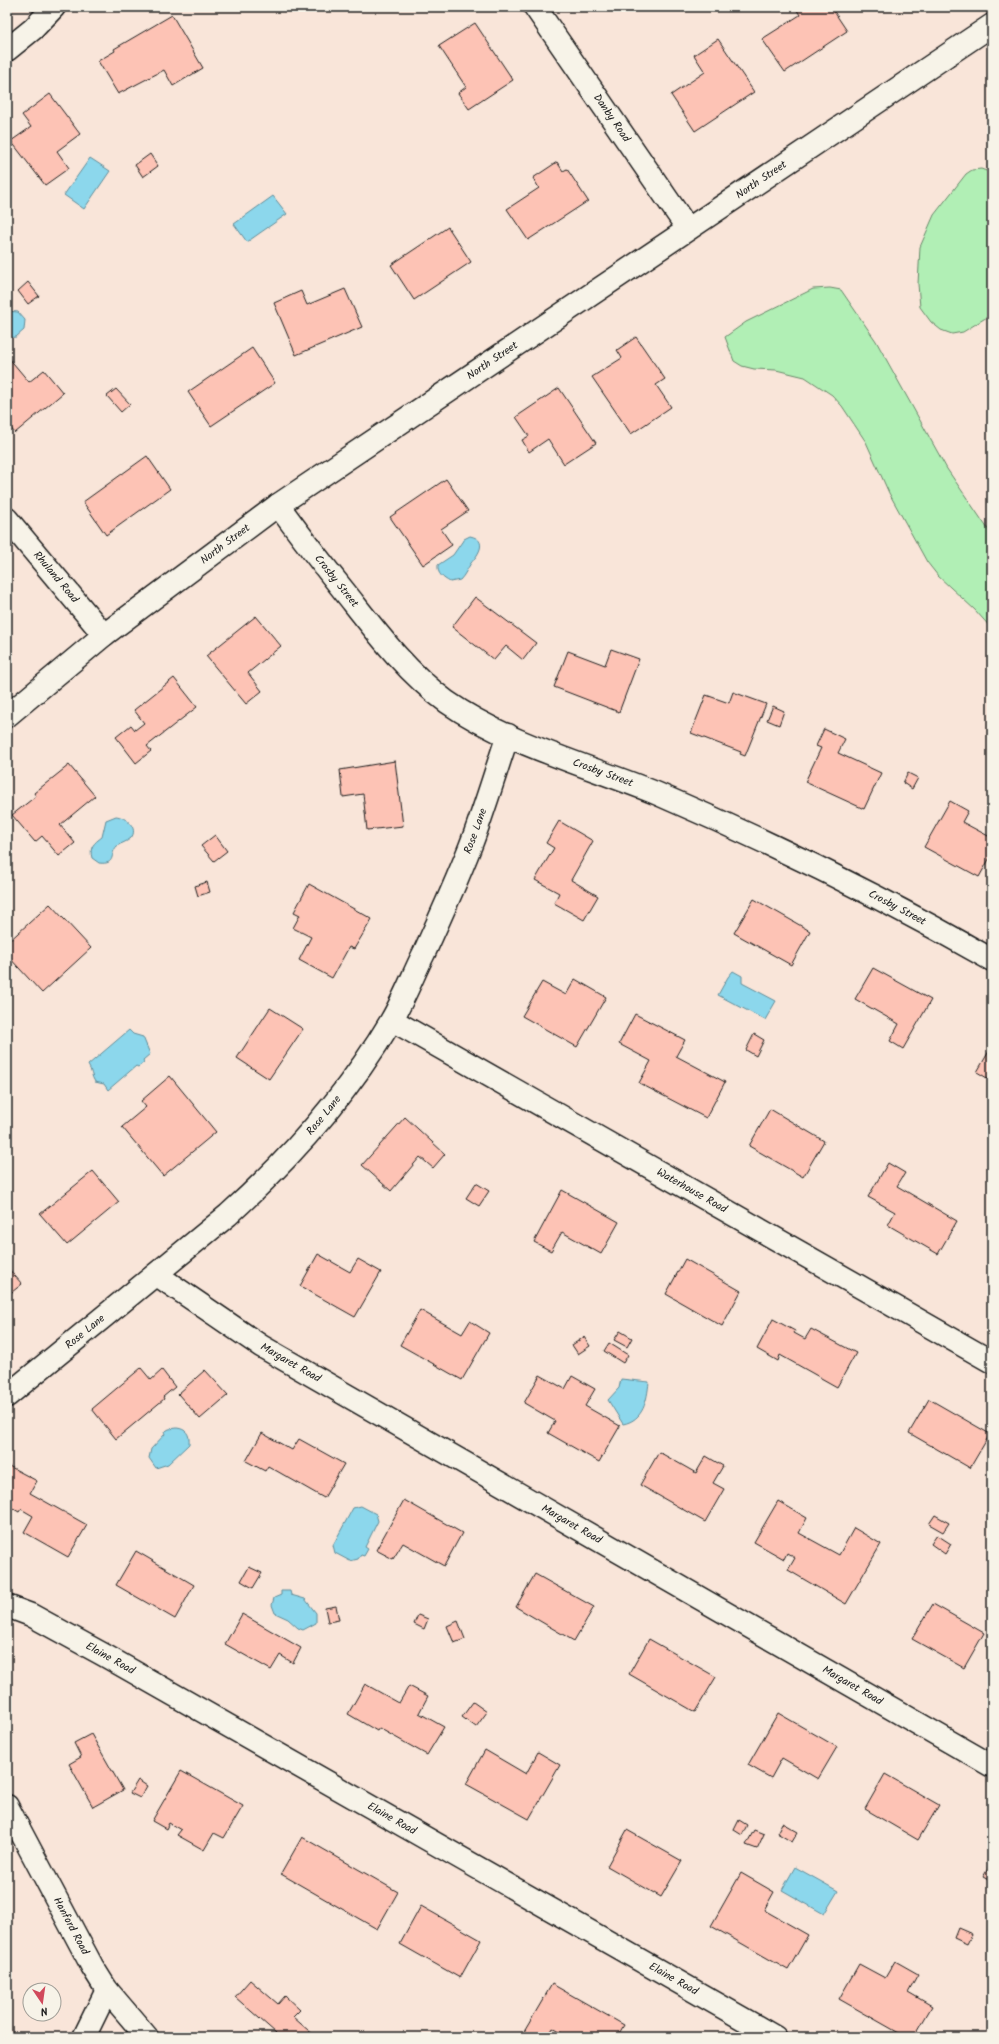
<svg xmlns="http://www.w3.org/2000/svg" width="999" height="2044" font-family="Kalam,sans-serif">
<rect width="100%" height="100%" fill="#f9e5d9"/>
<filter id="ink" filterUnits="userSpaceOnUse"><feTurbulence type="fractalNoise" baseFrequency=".025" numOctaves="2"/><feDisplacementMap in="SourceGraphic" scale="8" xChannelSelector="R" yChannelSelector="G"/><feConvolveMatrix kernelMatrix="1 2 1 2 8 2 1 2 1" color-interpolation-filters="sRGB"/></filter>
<g filter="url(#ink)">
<path fill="#b1efb5" stroke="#668668" d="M 981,169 L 992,173 L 992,314 L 963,332 L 952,334 L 941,330 L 931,322 L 920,307 L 918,284 L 920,247 L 934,215 L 966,174 L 972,170 Z
M 830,288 L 841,290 L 876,341 L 947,469 L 992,535 L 992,629 L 975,610 L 938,576 L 927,562 L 889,493 L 866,442 L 842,406 L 832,395 L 805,377 L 776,370 L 754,369 L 742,366 L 734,361 L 725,337 L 746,322 L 813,289 Z"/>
<path fill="#8cd7ec" stroke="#5f8c99" d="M 90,158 L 110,171 L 84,209 L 64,195 Z
M 273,196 L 287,214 L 247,242 L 234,224 Z
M 7,311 L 18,312 L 25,320 L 24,330 L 16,337 L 7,338 Z
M 470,536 C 489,540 478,555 471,563 C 467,569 465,575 460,580 L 450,582 C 443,578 437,574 438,565 L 453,555 L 464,539 Z
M 116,816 C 126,817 139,828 131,838 C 127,842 121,843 117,846 C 109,854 117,865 99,863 L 92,858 C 89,847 94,843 102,837 L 106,820 Z
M 733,971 L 742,976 L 742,983 L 776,1001 L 765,1020 L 718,995 L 728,977 Z
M 129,1030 L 133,1034 L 143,1037 L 150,1054 L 143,1060 L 144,1062 L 138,1067 L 136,1066 L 108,1090 L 104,1084 L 95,1082 C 91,1076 92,1071 88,1065 Z
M 621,1379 L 649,1382 C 647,1400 644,1420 623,1424 L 608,1400 L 619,1388 Z
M 177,1428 C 186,1429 190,1434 189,1444 L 168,1464 L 156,1468 L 149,1458 L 151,1449 L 165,1434 L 164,1432 L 169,1429 Z
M 361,1506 L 376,1514 L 378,1521 L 365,1547 L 368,1549 L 364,1556 L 361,1555 L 358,1559 L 350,1561 L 335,1553 L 333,1545 L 353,1508 Z
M 281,1591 L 290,1591 L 291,1595 L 305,1599 L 316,1613 L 316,1623 L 303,1630 L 298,1628 L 288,1619 L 275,1613 L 272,1605 L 274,1598 L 281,1595 Z
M 795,1867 L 838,1891 L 824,1914 L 782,1890 Z"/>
<path fill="#fdc3b5" stroke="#1c1c1c" d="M 795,7 L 831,7 L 847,31 L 785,72 L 762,39 L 800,15 Z
M 172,15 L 203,68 L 173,86 L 164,70 L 118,94 L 98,61 L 115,51 L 114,49 Z
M 475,23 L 513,80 L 469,109 L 458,93 L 466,87 L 439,46 Z
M 718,39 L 754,92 L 695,131 L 671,95 L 705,72 L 694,55 Z
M 50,94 L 80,134 L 57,151 L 69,168 L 45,185 L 11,141 L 31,127 L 22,115 Z
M 150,154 L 158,166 L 143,177 L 135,165 Z
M 557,162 L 563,171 L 567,169 L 588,201 L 528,240 L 507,209 L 539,188 L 533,178 Z
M 448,227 L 471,262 L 414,300 L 391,265 Z
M 28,282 L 39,296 L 28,304 L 18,291 Z
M 345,289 L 362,327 L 296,355 L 274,303 L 301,291 L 307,305 Z
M 636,337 L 665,379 L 656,385 L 671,407 L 631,434 L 592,377 L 622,358 L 617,350 Z
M 252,348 L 275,383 L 211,426 L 188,392 Z
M 8,357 L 29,382 L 44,370 L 63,393 L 15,433 L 7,424 Z
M 559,388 L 596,443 L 564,464 L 548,439 L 529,452 L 522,440 L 529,436 L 516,417 Z
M 116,389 L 130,404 L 121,412 L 107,396 Z
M 147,456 L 170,489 L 106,535 L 83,502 Z
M 446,479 L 468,511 L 441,529 L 452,545 L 423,565 L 390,517 Z
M 475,597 L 536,643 L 523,660 L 506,646 L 494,660 L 452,627 Z
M 256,616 L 281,646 L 248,673 L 262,691 L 246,704 L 206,656 Z
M 611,649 L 639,659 L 619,712 L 554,687 L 568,651 L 605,665 Z
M 174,678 L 197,707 L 147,746 L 151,751 L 136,763 L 116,737 L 131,725 L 135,730 L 144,723 L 134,710 Z
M 733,692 L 766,704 L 745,756 L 740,754 L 741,752 L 691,733 L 706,695 L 729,703 Z
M 773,706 L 784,711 L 779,725 L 767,720 Z
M 824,729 L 845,739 L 838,753 L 881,773 L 864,809 L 805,782 L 821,748 L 816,746 Z
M 395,761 L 403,826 L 367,830 L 363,794 L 343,797 L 340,770 Z
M 69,765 L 95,796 L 60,825 L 75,843 L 59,856 L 42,836 L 35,842 L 12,815 L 36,796 L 34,793 Z
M 908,773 L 918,778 L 912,789 L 903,783 Z
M 950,801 L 968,811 L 962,822 L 992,838 L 992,854 L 979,877 L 924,847 Z
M 559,821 L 593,841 L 571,880 L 598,896 L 584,920 L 554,903 L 559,893 L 535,880 L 554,848 L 546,843 Z
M 215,835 L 227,851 L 214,861 L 201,846 Z
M 207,882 L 210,892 L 198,896 L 195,886 Z
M 309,884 L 372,919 L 354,949 L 349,947 L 332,978 L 299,960 L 311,937 L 293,928 L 300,915 L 294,912 Z
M 754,899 L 810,931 L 791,965 L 734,933 Z
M 50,904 L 91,948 L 42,993 L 7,955 L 7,943 Z
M 873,968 L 931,1000 L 903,1049 L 890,1041 L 899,1024 L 855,999 Z
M 575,979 L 606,997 L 577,1047 L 522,1016 L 542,982 L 566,995 Z
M 270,1008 L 303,1029 L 269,1079 L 237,1058 Z
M 635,1014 L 685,1040 L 676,1056 L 725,1082 L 706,1118 L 639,1083 L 651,1061 L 619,1044 Z
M 754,1034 L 764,1040 L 756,1056 L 746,1050 Z
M 992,1046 L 992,1081 L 977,1072 Z
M 170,1076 L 216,1132 L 163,1176 L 122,1127 L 146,1107 L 141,1101 Z
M 770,1109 L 824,1141 L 803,1177 L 749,1146 Z
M 405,1117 L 445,1154 L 433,1168 L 420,1157 L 391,1191 L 362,1165 Z
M 888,1163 L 905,1173 L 897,1186 L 957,1221 L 938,1254 L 888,1225 L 895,1212 L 868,1197 Z
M 93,1171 L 119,1202 L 67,1245 L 40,1214 Z
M 476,1183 L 489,1191 L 479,1206 L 466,1198 Z
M 562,1190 L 619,1222 L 601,1254 L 562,1232 L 551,1251 L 534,1242 Z
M 318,1254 L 350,1272 L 358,1259 L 381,1272 L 355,1317 L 300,1286 Z
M 685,1259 L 741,1291 L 722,1326 L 666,1294 Z
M 7,1267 L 22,1284 L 7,1296 Z
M 420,1310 L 462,1334 L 470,1321 L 489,1333 L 462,1380 L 400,1345 Z
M 773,1319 L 795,1331 L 794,1333 L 805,1339 L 811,1329 L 856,1353 L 837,1387 L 780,1355 L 778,1361 L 757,1349 Z
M 620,1331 L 632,1338 L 627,1347 L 614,1340 Z
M 584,1337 L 590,1346 L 578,1354 L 572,1345 Z
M 609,1343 L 628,1355 L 623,1363 L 604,1351 Z
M 141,1368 L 151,1380 L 162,1370 L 175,1387 L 163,1397 L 164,1399 L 116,1439 L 92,1409 Z
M 205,1370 L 228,1395 L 200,1419 L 178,1394 Z
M 540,1375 L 565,1389 L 572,1376 L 595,1389 L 585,1406 L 620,1426 L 599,1462 L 548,1433 L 555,1421 L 524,1403 Z
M 929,1399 L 990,1434 L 970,1468 L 909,1433 Z
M 262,1433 L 292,1450 L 299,1439 L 344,1464 L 324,1498 L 268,1466 L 265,1471 L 246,1461 Z
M 659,1452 L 696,1473 L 706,1456 L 723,1466 L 713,1483 L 724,1489 L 705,1522 L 640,1485 Z
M 7,1465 L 37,1481 L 30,1493 L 87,1525 L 68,1557 L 24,1532 L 33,1516 L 21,1509 L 19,1512 L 7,1505 Z
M 404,1500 L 462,1533 L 444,1566 L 403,1543 L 393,1559 L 376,1550 Z
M 778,1501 L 807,1518 L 799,1533 L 839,1555 L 854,1528 L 881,1544 L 846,1604 L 788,1570 L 795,1558 L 787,1553 L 784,1559 L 754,1542 Z
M 935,1515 L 949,1523 L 943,1532 L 929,1524 Z
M 937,1535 L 951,1544 L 945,1554 L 931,1544 Z
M 136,1551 L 194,1585 L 175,1619 L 116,1585 Z
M 249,1567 L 262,1573 L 253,1588 L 241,1581 Z
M 535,1574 L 594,1607 L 574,1641 L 516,1607 Z
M 933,1604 L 984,1633 L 964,1668 L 912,1639 Z
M 336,1606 L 339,1620 L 328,1622 L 325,1608 Z
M 242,1614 L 301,1648 L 293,1663 L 280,1655 L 271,1670 L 225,1644 Z
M 418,1615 L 428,1619 L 424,1629 L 414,1624 Z
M 458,1621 L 465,1639 L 454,1643 L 447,1626 Z
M 649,1639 L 716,1677 L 695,1712 L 629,1674 Z
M 365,1684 L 399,1703 L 409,1686 L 428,1696 L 419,1713 L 444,1727 L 427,1755 L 379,1728 L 377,1731 L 348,1714 Z
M 473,1702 L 487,1712 L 476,1727 L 462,1717 Z
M 778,1713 L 837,1747 L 818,1779 L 782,1758 L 771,1778 L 748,1765 Z
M 91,1734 L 123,1790 L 93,1807 L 69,1764 L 81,1757 L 74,1743 Z
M 485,1750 L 526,1774 L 538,1752 L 560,1765 L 529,1819 L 466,1784 Z
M 181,1771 L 243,1806 L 224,1838 L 214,1833 L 204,1850 L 177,1835 L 181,1830 L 169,1823 L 166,1829 L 152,1821 Z
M 885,1774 L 939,1805 L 918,1840 L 865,1809 Z
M 138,1780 L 147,1786 L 140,1798 L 130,1793 Z
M 739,1820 L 747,1825 L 742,1835 L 734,1830 Z
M 782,1823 L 798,1832 L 792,1842 L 777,1833 Z
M 627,1830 L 682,1861 L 661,1897 L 607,1866 Z
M 754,1830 L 764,1834 L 757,1849 L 746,1845 Z
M 302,1837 L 398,1892 L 377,1929 L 281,1874 Z
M 992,1862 L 992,1882 L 983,1877 Z
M 741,1873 L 774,1892 L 764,1910 L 808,1935 L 788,1970 L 711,1926 Z
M 421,1906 L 481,1940 L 460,1978 L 400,1944 Z
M 958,1928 L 972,1934 L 967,1944 L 954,1938 Z
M 895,1961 L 918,1974 L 908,1992 L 932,2006 L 914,2037 L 906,2037 L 839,1999 L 859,1964 L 885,1978 Z
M 250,1980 L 278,2004 L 285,1996 L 300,2010 L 293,2017 L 316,2037 L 272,2037 L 276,2033 L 235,1997 Z
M 552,1984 L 624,2025 L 617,2037 L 568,2037 L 553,2028 L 548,2037 L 521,2037 Z"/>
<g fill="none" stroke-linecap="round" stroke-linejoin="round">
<g stroke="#1c1c1c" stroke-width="25">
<g id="minor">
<path id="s1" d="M 535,7 L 688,229"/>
<path d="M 7,50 L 33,29 L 54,7"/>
<path id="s2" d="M 278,505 C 302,538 327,570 352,601 C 381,638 409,674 447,702 C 507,744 590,766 658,794 C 772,843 884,898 992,960"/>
<path id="s3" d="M 7,519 L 104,635"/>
<path id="s4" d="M 7,716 L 104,635 L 278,505 L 992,25"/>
<path id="s5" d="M 392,1020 L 992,1362"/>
<path id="s6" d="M 157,1275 L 261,1346 L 992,1766"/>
<path id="s7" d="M 7,1396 L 228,1215 C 291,1158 348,1094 391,1021 C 404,999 413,975 424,953 C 440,918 456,883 470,847 C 484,811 495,773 508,735"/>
<path id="s8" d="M 7,1606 L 31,1615 L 104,1655 L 775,2037"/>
<path id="s9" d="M 7,1806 L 92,1966 L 107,1990 L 147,2037"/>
<path d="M 84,2037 L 107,1990"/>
</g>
</g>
<use href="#minor" stroke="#f7f3e8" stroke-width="22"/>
</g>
</g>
<g text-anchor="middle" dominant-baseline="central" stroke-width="3" stroke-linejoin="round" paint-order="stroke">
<g font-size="11" fill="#1c1c1c" stroke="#f7f3e8">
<text stroke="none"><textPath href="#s1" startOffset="135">Danby Road</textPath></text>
<text stroke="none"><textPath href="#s4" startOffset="926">North Street</textPath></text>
<text stroke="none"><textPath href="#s4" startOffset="602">North Street</textPath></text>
<text stroke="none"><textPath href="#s4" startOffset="278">North Street</textPath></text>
<text stroke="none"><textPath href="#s3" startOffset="76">Rhuland Road</textPath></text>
<text stroke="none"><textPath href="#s2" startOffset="96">Crosby Street</textPath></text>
<text stroke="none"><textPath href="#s2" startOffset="432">Crosby Street</textPath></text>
<text stroke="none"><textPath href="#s7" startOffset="748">Rose Lane</textPath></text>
<text stroke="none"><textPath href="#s2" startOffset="756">Crosby Street</textPath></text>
<text stroke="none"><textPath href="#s7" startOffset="424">Rose Lane</textPath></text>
<text stroke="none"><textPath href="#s5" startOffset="345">Waterhouse Road</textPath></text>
<text stroke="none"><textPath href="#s7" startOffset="101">Rose Lane</textPath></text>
<text stroke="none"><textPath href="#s6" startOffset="160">Margaret Road</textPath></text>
<text stroke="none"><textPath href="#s6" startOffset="484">Margaret Road</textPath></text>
<text stroke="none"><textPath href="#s8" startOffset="116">Elaine Road</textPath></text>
<text stroke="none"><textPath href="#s6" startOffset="808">Margaret Road</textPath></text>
<text stroke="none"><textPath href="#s8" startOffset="440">Elaine Road</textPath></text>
<text stroke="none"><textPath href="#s9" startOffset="136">Hanford Road</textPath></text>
<text stroke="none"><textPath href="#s8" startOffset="764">Elaine Road</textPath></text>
</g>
</g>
<rect width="999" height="2044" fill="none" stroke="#f7f3e8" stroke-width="24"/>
<rect x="12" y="12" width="975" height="2020" fill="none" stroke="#1c1c1c" stroke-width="1.5" filter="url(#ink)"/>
<g transform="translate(42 2002) rotate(167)"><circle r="19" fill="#f7f3e8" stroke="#9f9d96"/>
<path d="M0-3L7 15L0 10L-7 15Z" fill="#d1495b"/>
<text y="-6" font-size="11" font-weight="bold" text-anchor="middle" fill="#1c1c1c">N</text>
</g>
</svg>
